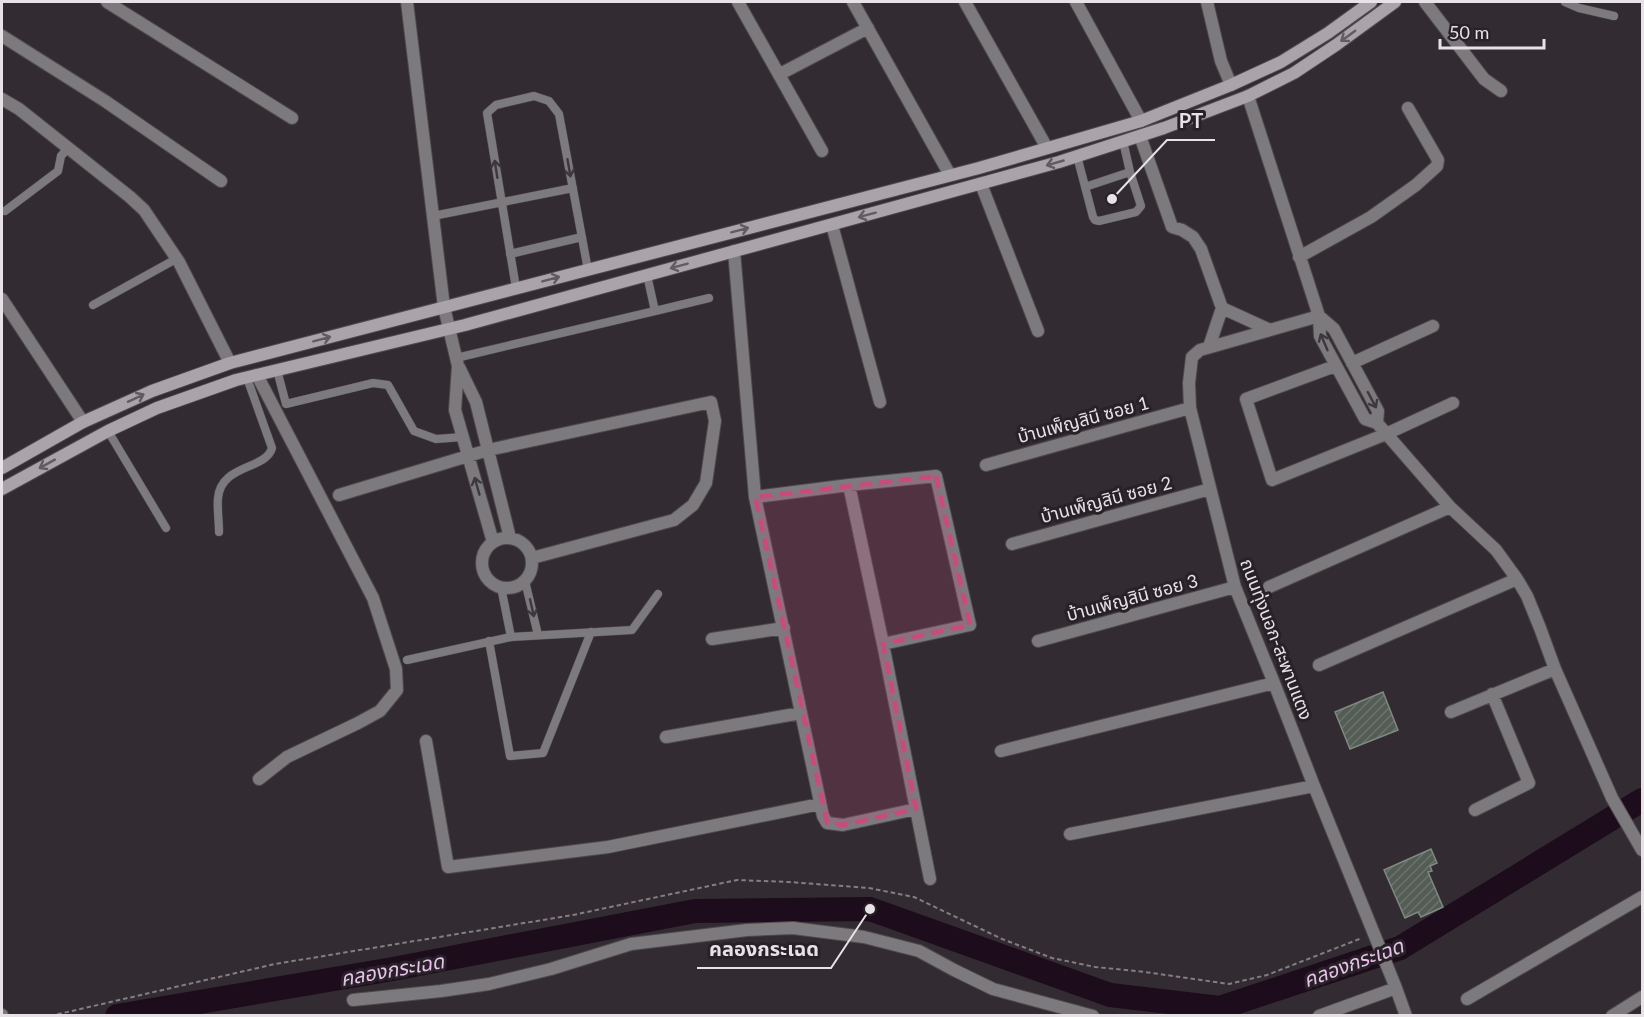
<svg xmlns="http://www.w3.org/2000/svg" width="1644" height="1017" font-family="Lato,'Noto Sans Thai',sans-serif">
<defs>
<pattern id="building-hatch" width="6" height="6" patternUnits="userSpaceOnUse" patternTransform="scale(1.5)"><rect width="6" height="6" fill="#535c55"/><path d="M-1 1l2-2M0 6l6-6M5 7l2-2" fill="none" stroke="#6c736d"/></pattern>
</defs>
<rect width="100%" height="100%" fill="#322c32"/>
<g fill="none" stroke-linecap="round" stroke-linejoin="round">
<path stroke="#1c0c1c" stroke-width="24" d="M 117,1016 L 393,969 L 695,911 L 870,909 L 1110,995 L 1220,1008 L 1400,948 L 1642,800"/>
</g>
<path fill="url(#building-hatch)" stroke="#7f8982" stroke-width="1.5" d="M 1383,692 L 1398,730 L 1350,749 L 1335,712 Z
M 1431,849 L 1437,863 L 1430,866 L 1432,871 L 1428,872 L 1443,907 L 1421,917 L 1418,912 L 1405,918 L 1384,870 Z"/>
<g fill="none" stroke-linecap="round" stroke-linejoin="round">
<g stroke="#4f494f" stroke-width="9">
<path id="lane" d="M 1565,2 L 1579,8 L 1614,16
M 1077,156 L 1093,217 L 1095,220 L 1099,221 L 1136,212 L 1141,206 L 1130,172 L 1123,141
M 1085,187 L 1130,172
M 5,211 L 58,171 L 61,156 L 68,148
M 433,216 L 573,188
M 510,254 L 582,237
M 647,275 L 655,311 L 709,298
M 516,288 L 487,113 L 496,105 L 534,96 L 549,101 L 559,114 L 588,270
M 93,305 L 176,259
M 456,358 L 655,311
M 277,370 L 286,404 L 373,383 L 388,385 L 414,431 L 436,439 L 463,437
M 108,431 L 166,528
M 219,532 C 219,521 217,509 218,498 C 221,464 266,470 272,448 L 247,378
M 525,581 L 538,635
M 501,587 L 511,637
M 489,641 L 510,756 L 543,753 L 591,632
M 407,660 L 511,637 L 632,630 L 658,594"/>
</g>
<g stroke="#4f494f" stroke-width="14">
<path id="street" d="M 107,2 L 292,118
M 407,2 L 444,307 L 458,366 L 455,410 L 493,542
M 738,2 L 822,151
M 853,2 L 950,175
M 965,2 L 1047,148
M 1076,2 L 1141,121
M 1207,2 L 1221,61 L 1231,85
M 1425,2 L 1484,79 L 1501,91
M 2,36 L 105,101 L 221,181
M 780,74 L 868,28
M 1248,96 L 1319,316 L 1320,336 L 1365,419 L 1377,423 L 1450,507 L 1496,550 L 1517,579 L 1527,596 L 1540,628 L 1555,669 L 1612,798 L 1642,850
M 2,99 L 19,109 L 130,197 L 144,210 L 179,262 L 230,363
M 1140,136 L 1172,227 L 1182,230 L 1193,237 L 1201,249 L 1222,308 L 1209,347
M 981,184 L 1038,331
M 832,225 L 880,402
M 734,251 L 755,497 L 823,816 L 827,823 L 843,825 L 916,809
M 1299,257 L 1371,217 L 1416,185 L 1437,166 L 1438,160 L 1408,108
M 2,299 L 83,422
M 1222,308 L 1270,330
M 1319,316 L 1200,350 L 1192,357 L 1189,383 L 1190,408 L 1235,587 L 1274,683 L 1314,786 L 1396,988 L 1406,1016
M 1319,316 L 1334,329 L 1378,411 L 1377,423
M 1352,363 L 1433,326
M 1335,366 L 1246,399 L 1272,480 L 1386,434 L 1453,403
M 459,367 L 476,402 L 510,538
M 257,375 L 373,598 L 396,669 L 397,690 L 380,711 L 358,723 L 287,757 L 259,779
M 986,465 L 1190,408
M 849,485 L 883,644 L 930,879
M 339,495 L 488,450 L 711,402 L 715,421 L 706,483 L 693,505 L 674,520 L 532,558
M 755,497 L 849,485 L 936,476 L 970,625 L 883,644
M482 563a25 25 0 1 1 50 0a25 25 0 1 1-50 0Z
M 1012,544 L 1210,489
M 1269,587 L 1450,507
M 712,639 L 784,628
M 1038,641 L 1235,587
M 1319,665 L 1517,579
M 1451,712 L 1555,669
M 666,737 L 801,713
M 426,741 L 448,867 L 608,847 L 820,804
M 1001,751 L 1274,683
M 1475,810 L 1529,783 L 1492,694
M 1070,834 L 1314,786
M 1467,999 L 1642,897
M 353,1000 L 441,991 L 489,984 L 551,969 L 631,944 L 747,930 L 793,928 L 864,937 L 919,951 L 954,970 L 993,989 L 1093,1016
M 2,1015 L 2,1016
M 1319,1016 L 1396,988
M 1612,1016 L 1642,997"/>
</g>
<g stroke="#4f494f" stroke-width="14">
<path id="secondary" d="M 2,468 L 83,422 L 152,391 L 230,363 L 979,168 L 1141,121 L 1231,85 L 1281,62 L 1328,33 L 1371,2
M 2,489 L 108,431 L 157,408 L 236,380 L 465,325 L 1059,162 L 1164,128 L 1248,96 L 1294,73 L 1336,45 L 1395,2"/>
</g>
<path stroke="#837e83" stroke-width="2" stroke-dasharray="4.5 3" stroke-linecap="butt" d="M 50,1016 L 275,964 L 573,915 L 737,880 L 789,882 L 869,888 L 914,897 L 1002,939 L 1052,958 L 1095,967 L 1145,972 L 1229,984 L 1267,975 L 1362,938"/>
<use href="#lane" stroke="#7d7a7d" stroke-width="8"/>
<use href="#street" stroke="#7d7a7d" stroke-width="12"/>
<use href="#secondary" stroke="#aaa4aa" stroke-width="12"/>
</g>
<defs><path id="oneway-shaft" d="M-6 0H5M1.5-3L5.5 0L1.5 3" fill="none" stroke-width="1.6" stroke-linecap="round" stroke-linejoin="round" transform="scale(1.5)"/></defs>
<g stroke="#625c62">
<use href="#oneway-shaft" transform="translate(1348 36) rotate(144)"/>
<use href="#oneway-shaft" transform="translate(1055 163) rotate(164)"/>
<use href="#oneway-shaft" transform="translate(867 215) rotate(165)"/>
<use href="#oneway-shaft" transform="translate(740 230) rotate(-15)"/>
<use href="#oneway-shaft" transform="translate(679 266) rotate(165)"/>
<use href="#oneway-shaft" transform="translate(551 279) rotate(-15)"/>
<use href="#oneway-shaft" transform="translate(322 339) rotate(-15)"/>
<use href="#oneway-shaft" transform="translate(136 398) rotate(-25)"/>
<use href="#oneway-shaft" transform="translate(47 464) rotate(151)"/>
</g>
<g stroke="#3d383d">
<use href="#oneway-shaft" transform="translate(569 168) rotate(80)"/>
<use href="#oneway-shaft" transform="translate(496 169) rotate(-99)"/>
<use href="#oneway-shaft" transform="translate(1324 342) rotate(-113)"/>
<use href="#oneway-shaft" transform="translate(1372 400) rotate(62)"/>
<use href="#oneway-shaft" transform="translate(477 486) rotate(-106)"/>
<use href="#oneway-shaft" transform="translate(532 608) rotate(77)"/>
</g>
<path fill="#cb4a7e" fill-opacity="0.2" stroke="#cb4a7e" stroke-width="4.5" stroke-dasharray="12 8" stroke-linejoin="round" d="M 936,476 L 970,625 L 883,644 L 916,809 L 843,825 L 827,823 L 755,497 Z"/>
<g text-anchor="middle" dominant-baseline="central" stroke-width="6" stroke-linejoin="round" paint-order="stroke">
<g font-size="18" fill="#e6e2e6" stroke="#282228">
<text transform="translate(1083 419) rotate(-15)">บ้านเพ็ญสินี ซอย 1</text>
<text transform="translate(1106 499) rotate(-15)">บ้านเพ็ญสินี ซอย 2</text>
<text transform="translate(1132 597) rotate(-15)">บ้านเพ็ญสินี ซอย 3</text>
<text transform="translate(1277 639) rotate(69)">ถนนทุ่งนอก-สะพานแตง</text>
</g>
<g font-size="20" font-style="italic" fill="#eac1ea" stroke="#282228">
<text transform="translate(1353 962) rotate(-20)">คลองกระเฉด</text>
<text transform="translate(392 969) rotate(-10)">คลองกระเฉด</text>
</g>
</g>
<path fill="none" stroke="#e6e2e6" stroke-width="2" d="M1112 199L1167 140H1215M870 909L831 968H697"/>
<g fill="#e6e2e6" stroke="#282228" stroke-width="2">
<circle cx="1112" cy="199" r="6"/>
<circle cx="870" cy="909" r="6"/>
</g>
<g font-size="20" text-anchor="middle" font-weight="bold" fill="#e6e2e6" stroke="#282228" stroke-width="6" stroke-linejoin="round" paint-order="stroke">
<text x="1191" y="128">PT</text>
<text x="764" y="956">คลองกระเฉด</text>
</g>
<rect width="1644" height="1017" fill="none" stroke="#e6e2e6" stroke-width="6"/>
<path d="M1440 39v9h104v-9" fill="none" stroke="#e6e2e6" stroke-width="3"/>
<text x="1449" y="39" font-size="18" fill="#e6e2e6" stroke="#282228" stroke-width="4.5" paint-order="stroke">50 m</text>
</svg>
